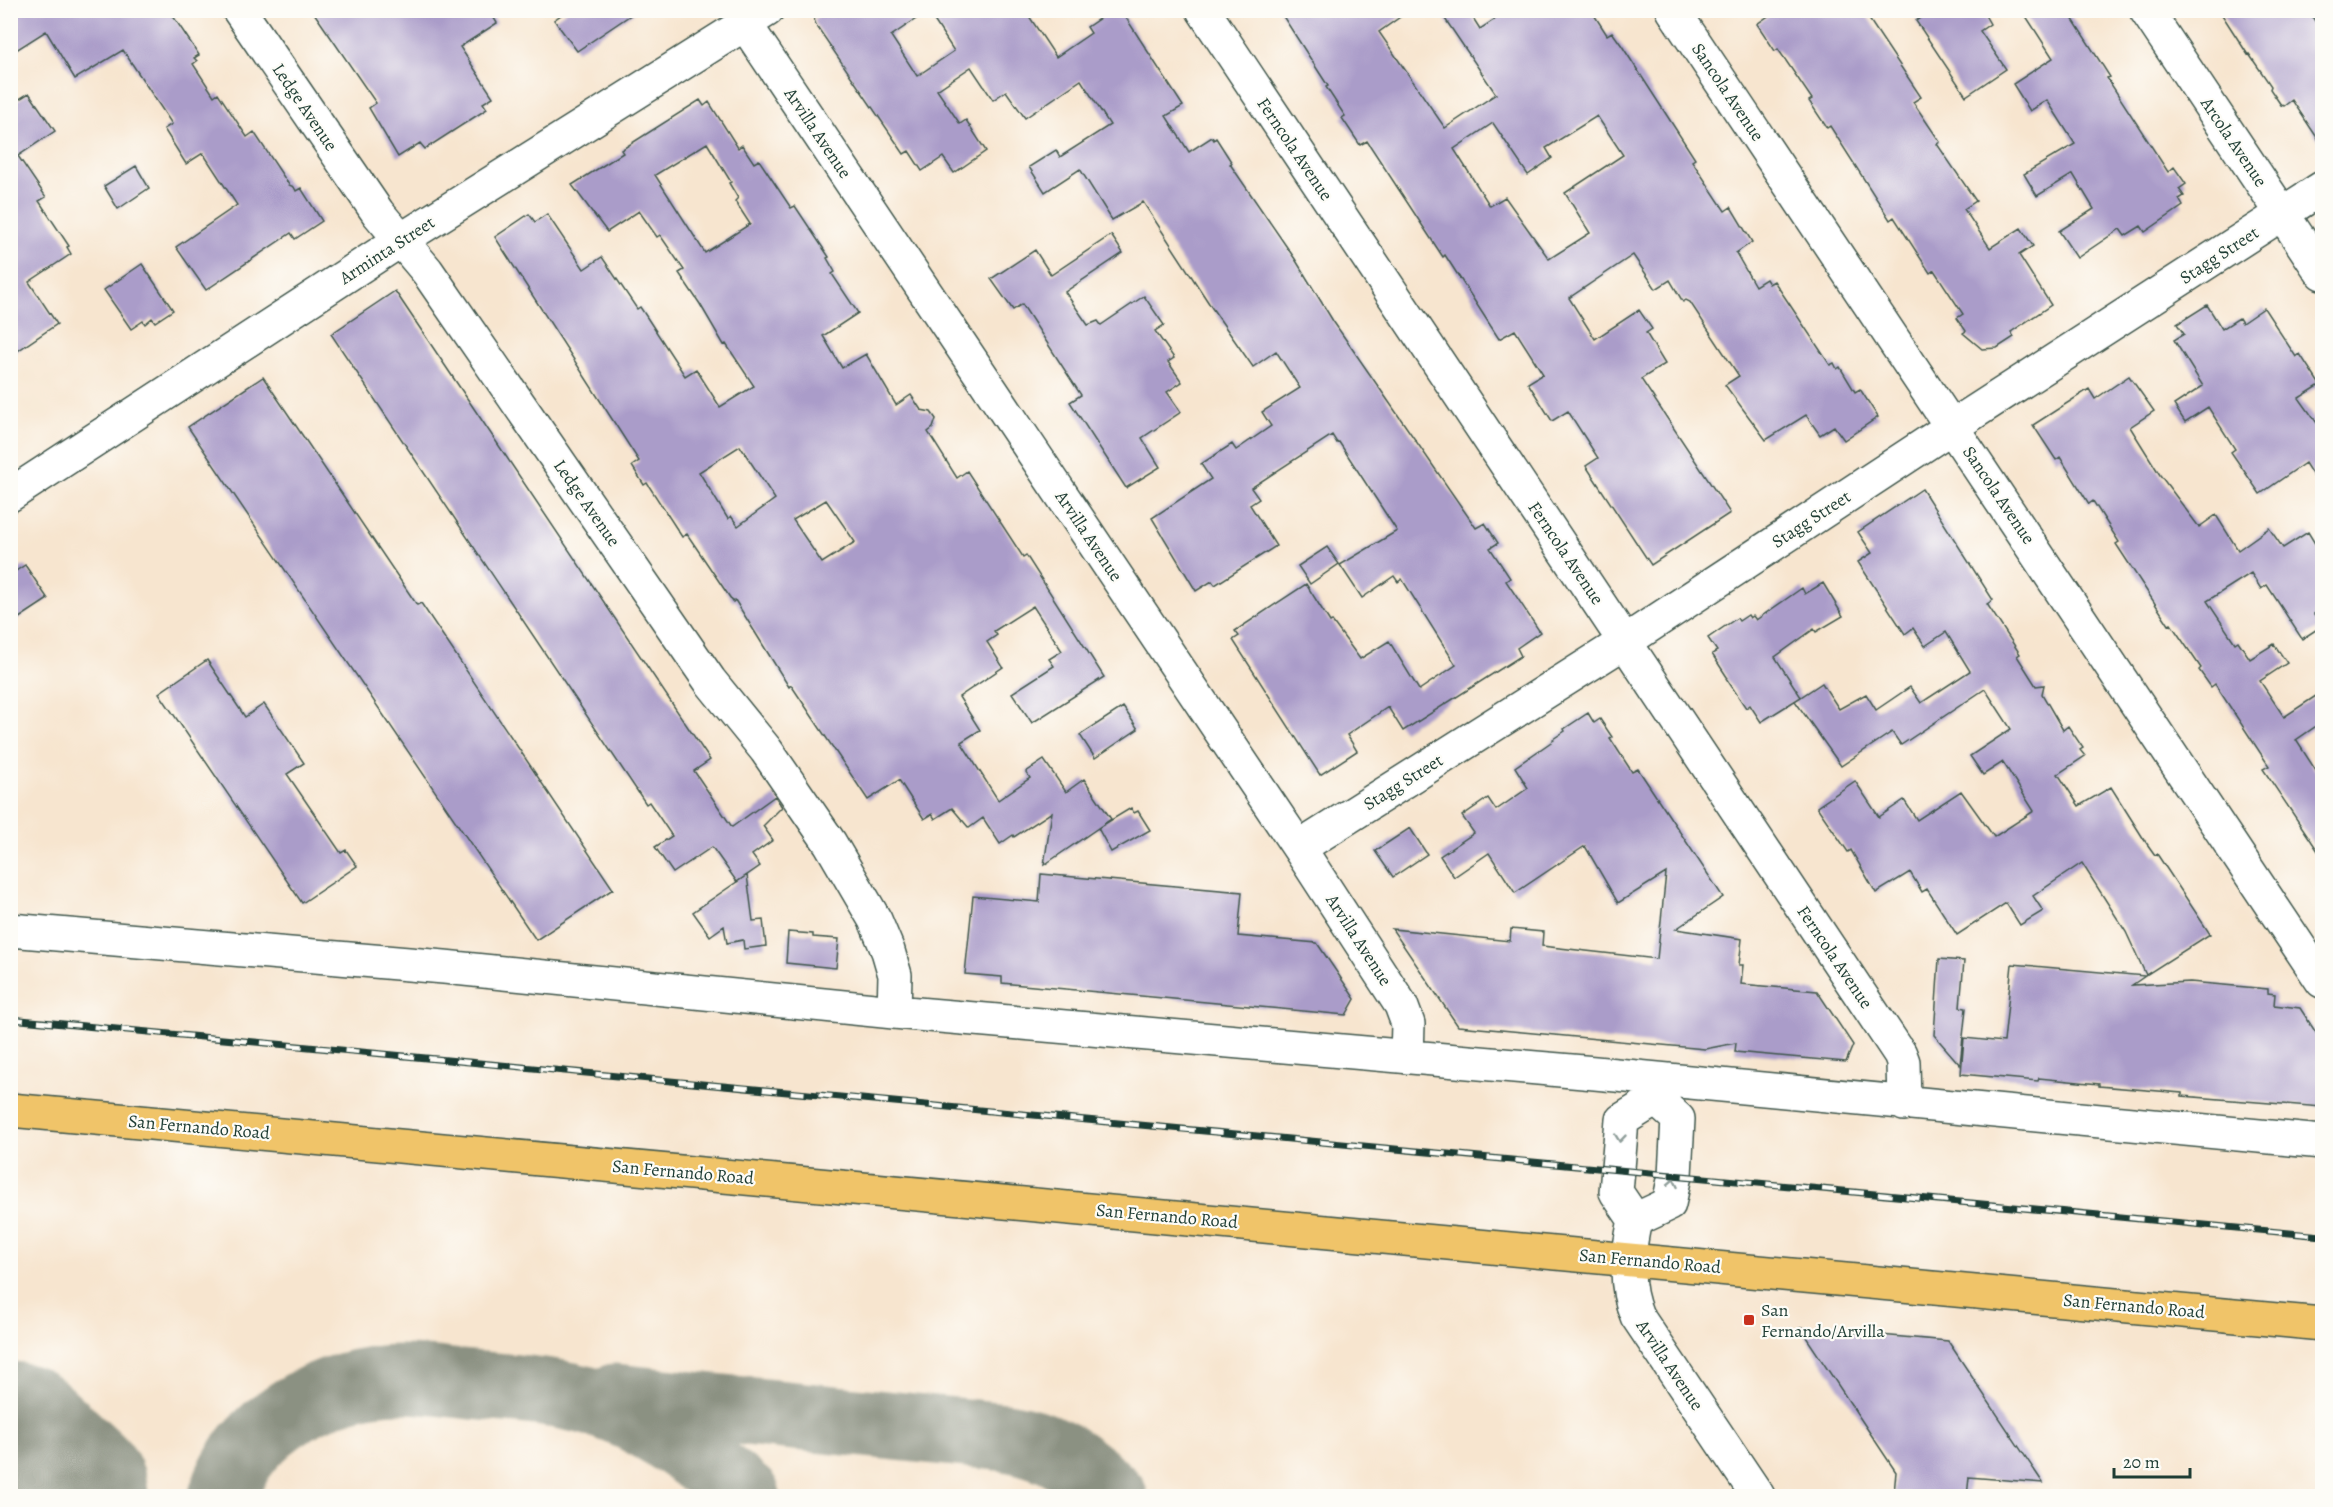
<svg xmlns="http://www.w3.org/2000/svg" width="2333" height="1507" font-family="Alegreya,serif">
<rect width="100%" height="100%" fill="#fdfcf7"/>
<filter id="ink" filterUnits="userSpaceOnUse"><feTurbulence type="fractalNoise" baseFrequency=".0167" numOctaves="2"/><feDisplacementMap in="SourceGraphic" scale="12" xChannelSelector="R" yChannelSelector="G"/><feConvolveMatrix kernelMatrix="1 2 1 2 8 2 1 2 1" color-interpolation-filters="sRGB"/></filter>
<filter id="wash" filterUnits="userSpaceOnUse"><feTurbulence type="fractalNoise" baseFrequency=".008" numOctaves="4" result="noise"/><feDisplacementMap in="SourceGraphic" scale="24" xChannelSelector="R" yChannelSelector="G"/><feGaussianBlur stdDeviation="1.35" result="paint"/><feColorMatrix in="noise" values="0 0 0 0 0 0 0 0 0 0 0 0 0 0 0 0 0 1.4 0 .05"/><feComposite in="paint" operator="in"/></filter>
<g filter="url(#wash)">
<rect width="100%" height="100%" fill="#f7e5cf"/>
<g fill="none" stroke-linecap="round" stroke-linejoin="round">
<path stroke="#8b9182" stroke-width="69" d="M 615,1398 L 1006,1437 C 1057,1446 1076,1462 1113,1496
M 10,1457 L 17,1453
M 223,1496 C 244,1424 329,1378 402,1379 C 429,1379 456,1384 483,1386 C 521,1389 559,1392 596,1403 C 653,1420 701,1460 746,1496"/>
<path stroke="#8b9182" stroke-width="171" d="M 10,1447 L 63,1496"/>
</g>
<g id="blocks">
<path fill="#aa9cc9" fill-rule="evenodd" d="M 10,10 L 169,10 L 199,55 L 194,58 L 197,61 L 193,64 L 214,96 L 218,93 L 247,137 L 254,132 L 289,185 L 294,187 L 296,191 L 301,188 L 322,221 L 295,239 L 291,233 L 206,290 L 176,247 L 237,205 L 203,153 L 186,164 L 164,129 L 172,124 L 123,50 L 75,79 L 46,31 L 10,54 Z
M 312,10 L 489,10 L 497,23 L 460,47 L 493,97 L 483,103 L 487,109 L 425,149 L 420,143 L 398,157 L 369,108 L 376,103 Z
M 568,10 L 638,10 L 577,51 L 554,20 Z
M 827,10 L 1025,10 L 1056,57 L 1091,33 L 1087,27 L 1112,10 L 1121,10 L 1183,106 L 1166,116 L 1189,152 L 1212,137 L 1214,140 L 1216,138 L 1232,163 L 1230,164 L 1295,259 L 1333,321 L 1476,528 L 1485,523 L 1498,543 L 1490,548 L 1510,578 L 1506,581 L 1540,632 L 1517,648 L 1521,656 L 1403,731 L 1388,707 L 1347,735 L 1357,751 L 1320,775 L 1233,640 L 1239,636 L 1235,631 L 1306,584 L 1330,622 L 1332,621 L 1360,659 L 1389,641 L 1419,690 L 1456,665 L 1402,579 L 1398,582 L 1394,576 L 1362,598 L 1340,565 L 1397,531 L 1380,505 L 1339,442 L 1337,443 L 1332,435 L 1251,488 L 1259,499 L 1250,505 L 1276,546 L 1215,585 L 1212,581 L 1196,591 L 1152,518 L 1211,479 L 1201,464 L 1232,444 L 1236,450 L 1271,426 L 1262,412 L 1300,388 L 1276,351 L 1253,367 L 1212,308 L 1143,202 L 1112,220 L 1080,169 L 1045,192 L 1029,167 L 1056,150 L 1060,157 L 1110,125 L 1081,80 L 1025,118 L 1006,91 L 993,100 L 971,67 L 937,90 L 960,124 L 966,120 L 986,151 L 954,173 L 943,157 L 922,171 L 909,151 L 904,154 L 816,25 L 814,19 ZM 928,11 L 954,51 L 917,76 L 891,36 Z
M 1279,10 L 1410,10 L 1379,32 L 1445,128 L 1496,94 L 1439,10 L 1468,10 L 1480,29 L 1509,10 L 1591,10 L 1607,35 L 1612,32 L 1622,46 L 1695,159 L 1692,161 L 1725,211 L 1731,207 L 1752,242 L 1736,253 L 1755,286 L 1766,279 L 1769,284 L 1774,281 L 1830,365 L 1834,363 L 1837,369 L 1840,367 L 1855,392 L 1860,389 L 1878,417 L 1844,440 L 1834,426 L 1820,435 L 1806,415 L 1766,440 L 1725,385 L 1739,376 L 1690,302 L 1686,300 L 1683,302 L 1670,280 L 1656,289 L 1633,255 L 1569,298 L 1595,339 L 1639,310 L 1652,329 L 1646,333 L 1665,364 L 1641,379 L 1730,513 L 1651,565 L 1586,466 L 1598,458 L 1568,411 L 1552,421 L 1528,383 L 1543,374 L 1515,330 L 1499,339 L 1445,255 L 1443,257 L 1367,141 L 1360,145 L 1342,118 L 1345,116 L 1326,87 L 1328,86 ZM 1597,116 L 1623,155 L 1565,193 L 1590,233 L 1549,259 L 1505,197 L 1490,206 L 1454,149 L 1493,123 L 1528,175 L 1552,158 L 1546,148 Z
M 1777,10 L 1863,10 L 1921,97 L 1913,102 L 1940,142 L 1937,144 L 1976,201 L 1964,209 L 1990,248 L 2021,228 L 2033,246 L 2019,255 L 2051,305 L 2011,332 L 2014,337 L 1997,348 L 1982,349 L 1963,333 L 1966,331 L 1957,318 L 1963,314 L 1934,270 L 1930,273 L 1894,217 L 1890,220 L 1830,126 L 1827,128 L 1809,101 L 1812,99 L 1778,49 L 1775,51 L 1757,24 Z
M 1932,10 L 1982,10 L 1990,24 L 1980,31 L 2006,69 L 1966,96 L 1916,21 Z
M 2022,10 L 2067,10 L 2110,77 L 2107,78 L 2168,172 L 2174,167 L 2186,184 L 2179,189 L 2184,196 L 2179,199 L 2183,206 L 2145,232 L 2141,226 L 2125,236 L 2120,229 L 2077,258 L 2059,231 L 2094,209 L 2073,174 L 2037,196 L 2024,174 L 2075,144 L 2047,100 L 2030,111 L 2013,84 L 2053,58 Z
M 2219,10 L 2308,10 L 2322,32 L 2322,145 L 2292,100 L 2284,106 L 2281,105 L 2270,89 L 2271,86 L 2249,54 L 2248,55 Z
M 29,93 L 55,131 L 18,156 L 46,197 L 39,201 L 69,246 L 67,247 L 71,254 L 29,282 L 57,324 L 10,356 L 10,105 Z
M 700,100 L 704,106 L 709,102 L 738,148 L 742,145 L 754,163 L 759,160 L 791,208 L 795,206 L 829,257 L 827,258 L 835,272 L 832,274 L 858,313 L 823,336 L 842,368 L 866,354 L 896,405 L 911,395 L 921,410 L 931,412 L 936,419 L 933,428 L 928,432 L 957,478 L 967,471 L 1023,557 L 1026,555 L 1104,677 L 1032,723 L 1012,693 L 1054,666 L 1049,659 L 1062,651 L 1033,606 L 994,631 L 997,635 L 987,642 L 1003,667 L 959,697 L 980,730 L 961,742 L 998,800 L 1030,778 L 1026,772 L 1044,760 L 1066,792 L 1084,779 L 1111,819 L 1044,865 L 1052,812 L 1014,837 L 1013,835 L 1000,844 L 983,818 L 969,828 L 952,808 L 935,819 L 932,814 L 924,819 L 899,780 L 868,800 L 791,685 L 789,687 L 735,600 L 733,602 L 687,534 L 682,537 L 647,483 L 644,485 L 632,466 L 639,461 L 495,237 L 529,214 L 535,222 L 547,214 L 584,269 L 602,257 L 637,309 L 640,307 L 646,316 L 685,376 L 696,369 L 720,407 L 754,386 L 726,344 L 724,345 L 700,304 L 679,273 L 684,270 L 660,235 L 657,237 L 639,211 L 607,232 L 572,185 L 623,153 L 621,150 ZM 707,143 L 731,182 L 729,183 L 738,198 L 735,201 L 750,224 L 705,253 L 655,175 ZM 740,446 L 775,499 L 738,526 L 731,516 L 728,519 L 699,472 ZM 826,500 L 855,542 L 822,563 L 793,520 Z
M 136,166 L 149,188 L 118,209 L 104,186 Z
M 1111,235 L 1123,253 L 1065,292 L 1088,325 L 1098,321 L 1101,325 L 1144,296 L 1164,325 L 1155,331 L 1174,358 L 1168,362 L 1182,382 L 1167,392 L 1181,412 L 1142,438 L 1160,467 L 1126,488 L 1070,402 L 1081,395 L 1022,304 L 1013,310 L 991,279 L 1035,250 L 1051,275 Z
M 142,264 L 173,310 L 155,322 L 152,318 L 145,324 L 143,321 L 131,329 L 104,290 Z
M 395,291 L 710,760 L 694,771 L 732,827 L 775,796 L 782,807 L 763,826 L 773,840 L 752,855 L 760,866 L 737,882 L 712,847 L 673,873 L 655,847 L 672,836 L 649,802 L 646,804 L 331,334 Z
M 2207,305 L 2222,329 L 2239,318 L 2242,323 L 2264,308 L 2296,357 L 2300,354 L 2320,385 L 2299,398 L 2322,430 L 2322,490 L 2305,463 L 2260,494 L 2231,452 L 2235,449 L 2208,407 L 2185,422 L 2174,405 L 2203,386 L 2174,340 L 2184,334 L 2177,324 Z
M 2129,376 L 2154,411 L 2130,427 L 2160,475 L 2199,527 L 2216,515 L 2238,550 L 2269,528 L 2283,548 L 2308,532 L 2322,555 L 2322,608 L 2314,614 L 2322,626 L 2302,639 L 2267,585 L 2261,589 L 2251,573 L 2207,601 L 2235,643 L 2238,641 L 2250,659 L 2274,644 L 2287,663 L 2260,681 L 2284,717 L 2322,692 L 2322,722 L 2296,740 L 2322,780 L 2322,857 L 2263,769 L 2269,766 L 2215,684 L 2211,687 L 2199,670 L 2201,668 L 2171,624 L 2169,625 L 2116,544 L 2119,542 L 2093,501 L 2089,504 L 2060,457 L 2056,460 L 2033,425 L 2089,389 L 2095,399 Z
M 263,377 L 417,605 L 421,603 L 613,889 L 536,940 L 188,427 Z
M 1922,489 L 1993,600 L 1987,604 L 2020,654 L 2017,656 L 2036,686 L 2044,685 L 2042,694 L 2063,730 L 2068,726 L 2083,748 L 2080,750 L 2085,756 L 2058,774 L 2079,806 L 2111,787 L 2145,841 L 2155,855 L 2157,854 L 2210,934 L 2146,975 L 2126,932 L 2082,863 L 2033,896 L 2043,911 L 2020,925 L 2006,903 L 1957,935 L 1927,889 L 1922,892 L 1910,872 L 1876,893 L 1851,850 L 1848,852 L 1817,807 L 1855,781 L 1879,817 L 1904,800 L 1917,820 L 1961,791 L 1994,837 L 2034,811 L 2003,762 L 1983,775 L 1970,756 L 2011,729 L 1985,689 L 1901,745 L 1892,732 L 1841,766 L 1795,701 L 1822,683 L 1839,709 L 1866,694 L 1876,710 L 1910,687 L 1921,703 L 1970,671 L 1946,632 L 1925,646 L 1913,628 L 1905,634 L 1858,562 L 1872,553 L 1858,532 Z
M 1327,547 L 1339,564 L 1310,584 L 1298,566 Z
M 25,565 L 48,599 L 10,624 L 10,575 Z
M 1823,583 L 1843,616 L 1816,632 L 1814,629 L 1775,657 L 1801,697 L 1761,722 L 1750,705 L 1746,708 L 1726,678 L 1727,677 L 1712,654 L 1717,651 L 1708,638 L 1737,618 L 1739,621 L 1748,615 L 1750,618 L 1753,616 L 1756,620 L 1802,588 L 1805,594 Z
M 207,660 L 245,717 L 264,704 L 304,763 L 287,774 L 341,853 L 346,850 L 357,866 L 302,903 L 159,693 Z
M 1123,707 L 1138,729 L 1095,758 L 1080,735 Z
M 1588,713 L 1594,723 L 1600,719 L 1612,737 L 1610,738 L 1632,772 L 1638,769 L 1723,897 L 1676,929 L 1742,939 L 1739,965 L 1743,965 L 1741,984 L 1817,991 L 1853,1045 L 1846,1062 L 1735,1052 L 1736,1043 L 1705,1049 L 1458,1026 L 1392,929 L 1510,941 L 1511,929 L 1543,932 L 1542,946 L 1657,959 L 1666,873 L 1618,903 L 1585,846 L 1515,893 L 1489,853 L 1454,877 L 1440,856 L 1474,833 L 1462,816 L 1488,798 L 1496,810 L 1528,788 L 1515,767 L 1554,740 L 1553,739 L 1565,731 L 1564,729 Z
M 1131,808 L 1134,813 L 1138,811 L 1150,830 L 1111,852 L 1098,828 Z
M 1410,828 L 1427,854 L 1393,877 L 1375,851 Z
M 1041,874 L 1242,892 L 1238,936 L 1317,943 L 1355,999 L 1346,1015 L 1002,983 L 1002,977 L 965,974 L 973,896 L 1039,902 Z
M 747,875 L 753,921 L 763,920 L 766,946 L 744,949 L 743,940 L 727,943 L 724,926 L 710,936 L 693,912 Z
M 788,932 L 813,934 L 813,937 L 839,939 L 836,968 L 786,963 Z
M 1939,959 L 1964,961 L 1960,1007 L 1966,1008 L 1960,1065 L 1934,1035 Z
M 2012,964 L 2145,976 L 2132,985 L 2190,982 L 2268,989 L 2268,993 L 2275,994 L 2274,1005 L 2300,1008 L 2322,1042 L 2322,1107 L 2182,1096 L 2182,1093 L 2099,1086 L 2099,1084 L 2039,1078 L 2038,1081 L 1961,1074 L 1964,1038 L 2004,1042 Z
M 1800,1328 L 1948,1341 L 2043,1483 L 1969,1477 L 1967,1497 L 1894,1493 L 1896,1472 Z"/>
</g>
</g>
<g filter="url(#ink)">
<use href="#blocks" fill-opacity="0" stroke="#3f564b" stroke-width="1.5"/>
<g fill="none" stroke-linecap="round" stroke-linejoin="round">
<g stroke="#3f564b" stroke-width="36">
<path id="minor" d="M 239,10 L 378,213 L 427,271 L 710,681 L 766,750 L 830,843 L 875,920 L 888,951 L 895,975 L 894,1012
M 1203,10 L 1900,1054 L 1903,1062 L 1904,1104
M 1673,10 L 2322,981
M 2146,10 L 2322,273
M 745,24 L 1299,848 L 1401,1005 L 1408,1024 L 1407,1057
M 10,495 L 401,240 L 767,10
M 1299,848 L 1626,641 L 1953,426 L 2322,188
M 10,930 L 444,967 L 894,1012 L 1595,1073 L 2322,1142
M 1656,1099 L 1622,1120 L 1616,1192 L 1635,1220 C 1628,1253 1623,1283 1637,1316 L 1758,1496
M 1635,1220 L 1669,1204 L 1675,1175 L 1678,1119 L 1656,1099"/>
</g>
<g stroke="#3f564b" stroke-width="36">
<path id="major" d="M 10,1110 L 2322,1324"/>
</g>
<use href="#minor" stroke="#fff" stroke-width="33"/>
<use href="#major" stroke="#f0c469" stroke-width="33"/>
<g stroke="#1f3d34" stroke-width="7">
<path id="rail" d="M 10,1019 L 2322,1236"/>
</g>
<use href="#rail" stroke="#fdfcf7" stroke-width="4.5" stroke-dasharray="14" stroke-linecap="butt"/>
</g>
<defs><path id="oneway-chevron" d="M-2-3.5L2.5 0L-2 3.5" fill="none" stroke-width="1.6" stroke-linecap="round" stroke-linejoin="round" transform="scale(1.5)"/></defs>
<g stroke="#8f9e9a">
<use href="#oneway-chevron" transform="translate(1620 1138) rotate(96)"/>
<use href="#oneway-chevron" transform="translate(1673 1183) rotate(-79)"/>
</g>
</g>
<rect fill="#c8321e" stroke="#fdfcf7" stroke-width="2" x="1743" y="1314" width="12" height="12" rx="3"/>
<g text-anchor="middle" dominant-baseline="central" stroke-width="4.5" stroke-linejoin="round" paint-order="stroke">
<g font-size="18" fill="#1f3d34" stroke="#fdfcf7">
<text transform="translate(1728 92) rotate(56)">Sancola Avenue</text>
<text transform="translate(305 107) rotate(56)">Ledge Avenue</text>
<text transform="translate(818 133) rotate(56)">Arvilla Avenue</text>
<text transform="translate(2234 142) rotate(56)">Arcola Avenue</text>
<text transform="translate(1295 149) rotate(56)">Ferncola Avenue</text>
<text transform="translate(387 250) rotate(-33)">Arminta Street</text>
<text transform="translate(2219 255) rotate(-33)">Stagg Street</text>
<text transform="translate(1999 495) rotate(56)">Sancola Avenue</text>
<text transform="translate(587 503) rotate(55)">Ledge Avenue</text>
<text transform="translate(1811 519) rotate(-33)">Stagg Street</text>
<text transform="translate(1089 536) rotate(56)">Arvilla Avenue</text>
<text transform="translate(1566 553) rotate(56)">Ferncola Avenue</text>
<text transform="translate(1403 782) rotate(-32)">Stagg Street</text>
<text transform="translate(1359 940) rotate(57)">Arvilla Avenue</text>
<text transform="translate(1835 957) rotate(56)">Ferncola Avenue</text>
<text transform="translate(199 1127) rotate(5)">San Fernando Road</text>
<text transform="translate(683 1172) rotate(5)">San Fernando Road</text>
<text transform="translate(1167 1216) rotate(5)">San Fernando Road</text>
<text transform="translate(1650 1261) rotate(5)">San Fernando Road</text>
<text transform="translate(2134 1306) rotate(5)">San Fernando Road</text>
<text transform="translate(1670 1365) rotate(56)">Arvilla Avenue</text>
</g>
<g font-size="18" fill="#1f3d34" stroke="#fdfcf7" text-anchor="start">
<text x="1761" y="1310">San<tspan x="1761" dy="21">Fernando/Arvilla</tspan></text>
</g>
</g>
<rect width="2333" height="1507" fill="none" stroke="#fdfcf7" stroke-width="36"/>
<path d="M2114 1468v9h76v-9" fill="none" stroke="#1f3d34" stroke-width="3"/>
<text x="2123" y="1468" font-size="18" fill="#1f3d34" stroke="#fdfcf7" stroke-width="4.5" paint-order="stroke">20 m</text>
</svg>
